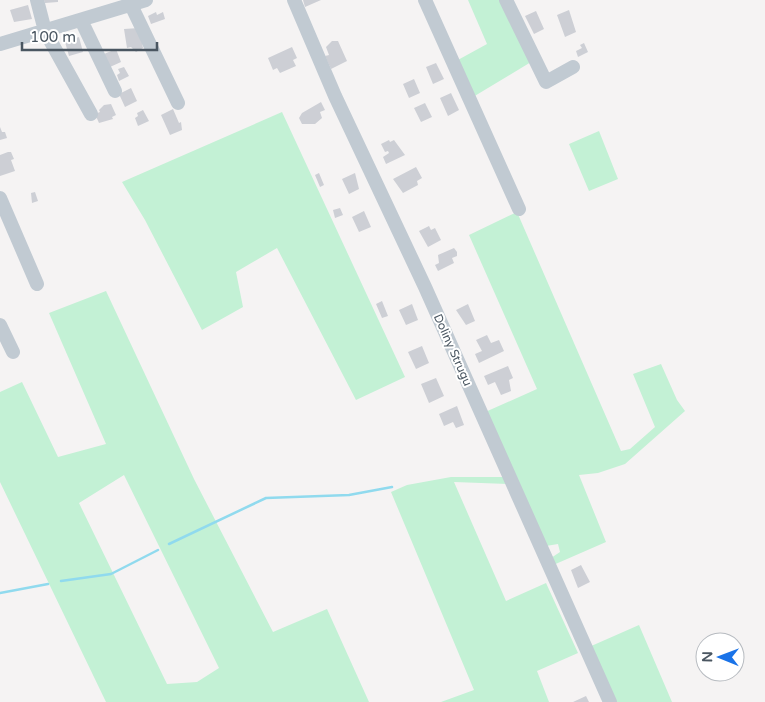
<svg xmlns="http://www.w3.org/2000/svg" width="765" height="702" font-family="'Varela Round',sans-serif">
<rect width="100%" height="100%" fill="#f5f3f3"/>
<path fill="#c3f1d5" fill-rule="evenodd" d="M 468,0 L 502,0 L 531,62 L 473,97 L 456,61 L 487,44 Z
M 282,112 L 405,377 L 356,400 L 277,248 L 236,272 L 243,307 L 202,330 L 145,220 L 122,182 Z
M 599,131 L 618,179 L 589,191 L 569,144 Z
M 517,212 L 621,451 L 630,449 L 655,427 L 633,374 L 661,364 L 677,400 L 685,411 L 625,464 L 598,473 L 579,475 L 606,542 L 551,566 L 551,558 L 560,552 L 558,544 L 546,546 L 483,413 L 537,389 L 469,235 Z
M 106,291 L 194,479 L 273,632 L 327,609 L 369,702 L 106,702 L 0,482 L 0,392 L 22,382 L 58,457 L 106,444 L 49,313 ZM 124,475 L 219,668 L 197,682 L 167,684 L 79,503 Z
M 451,477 L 504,477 L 508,484 L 454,482 L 506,601 L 546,583 L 578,653 L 537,671 L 549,702 L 441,702 L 474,690 L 391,492 L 407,485 Z
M 639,625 L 672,702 L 614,702 L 589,647 Z"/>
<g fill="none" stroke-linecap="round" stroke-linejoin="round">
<path stroke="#90daee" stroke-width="2.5" d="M 169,544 L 266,498 L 349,495 L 392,487
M 61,581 L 111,574 L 158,550
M 0,593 L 48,584"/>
</g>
<path fill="#cdcfd5" d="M 44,0 L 58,0 L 58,2 L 45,3 Z
M 303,0 L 321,0 L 305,7 Z
M 28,5 L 32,19 L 14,22 L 10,10 Z
M 569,10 L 576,32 L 565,37 L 557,15 Z
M 536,11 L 544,29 L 534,34 L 525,16 Z
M 156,12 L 157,15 L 163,12 L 165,19 L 151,24 L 148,16 Z
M 139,28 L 143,48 L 136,52 L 131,47 L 127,48 L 124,29 Z
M 72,37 L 73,39 L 79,37 L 83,52 L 69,56 L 65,42 Z
M 332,41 L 338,41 L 347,61 L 331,69 L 325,56 L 329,55 L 326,47 Z
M 584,43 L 588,52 L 578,57 L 576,51 L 582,48 L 580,45 Z
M 292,47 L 297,58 L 293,60 L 296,66 L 280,73 L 277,68 L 273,70 L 268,58 Z
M 116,49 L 121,62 L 110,67 L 104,54 Z
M 436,63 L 444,79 L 433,84 L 426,67 Z
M 124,67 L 129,76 L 119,81 L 117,75 L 120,73 L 118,69 Z
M 414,79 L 420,93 L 409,98 L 403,84 Z
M 131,88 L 137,101 L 125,107 L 119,94 Z
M 451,93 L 459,110 L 448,116 L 440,98 Z
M 321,102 L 325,110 L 320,112 L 322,118 L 315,124 L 302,124 L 299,118 L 302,113 Z
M 425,103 L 432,117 L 421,122 L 414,108 Z
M 111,104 L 116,115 L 112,117 L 113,119 L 99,123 L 95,114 L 100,112 L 99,110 L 104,105 Z
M 173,109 L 179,123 L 181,122 L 182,130 L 170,135 L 161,115 Z
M 143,110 L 149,121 L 138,126 L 135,118 L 138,116 L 137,113 Z
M 0,127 L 2,132 L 5,132 L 7,138 L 0,140 Z
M 389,140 L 390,142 L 394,140 L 405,155 L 386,164 L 383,157 L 389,153 L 388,151 L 385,152 L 381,144 Z
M 8,152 L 11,152 L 14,159 L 11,160 L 15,171 L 0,176 L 0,155 Z
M 416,167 L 422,178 L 417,181 L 418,185 L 403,193 L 393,179 Z
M 319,173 L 324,185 L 320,187 L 315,175 Z
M 355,173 L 359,189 L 349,194 L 342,179 Z
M 35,192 L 38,201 L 32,203 L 31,193 Z
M 340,208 L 343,215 L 335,218 L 333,210 Z
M 364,211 L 371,227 L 359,232 L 352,217 Z
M 429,226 L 431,230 L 435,228 L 441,240 L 428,247 L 419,231 Z
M 454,248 L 457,252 L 457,256 L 452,258 L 454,263 L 438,271 L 435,265 L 439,263 L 438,255 Z
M 382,301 L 388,316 L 382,318 L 376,304 Z
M 412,304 L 418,320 L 406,325 L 399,310 Z
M 468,304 L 475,321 L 466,325 L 456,310 Z
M 487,335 L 491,343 L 499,340 L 504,351 L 479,363 L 475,354 L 482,351 L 476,340 Z
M 422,346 L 429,363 L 416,369 L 408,352 Z
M 508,366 L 513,378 L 509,380 L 511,391 L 501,395 L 495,382 L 488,385 L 484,376 Z
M 436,378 L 444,396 L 429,403 L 421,384 Z
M 457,406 L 464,425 L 456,428 L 453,422 L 444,426 L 439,414 Z
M 581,565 L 590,582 L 578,588 L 571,570 Z
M 586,696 L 589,702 L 573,702 Z"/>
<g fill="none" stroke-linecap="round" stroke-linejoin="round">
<path stroke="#c1cad2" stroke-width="14" d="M 37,0 L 45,31 L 91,114
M 294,0 L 335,96 L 425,287 L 610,702
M 425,0 L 519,209
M 506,0 L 546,82 L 573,67
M 131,5 L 178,103
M 81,20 L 115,91
M 0,44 L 146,0
M 0,198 L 37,284
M 0,325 L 13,352"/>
</g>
<g text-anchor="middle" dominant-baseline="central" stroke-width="4" stroke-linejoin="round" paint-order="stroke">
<g font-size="12" fill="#4a5661" stroke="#fff">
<text transform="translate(453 350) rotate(66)">Doliny Strugu</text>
</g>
</g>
<g transform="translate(720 657) rotate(271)"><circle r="24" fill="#ffffff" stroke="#b7bbc0"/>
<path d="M0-4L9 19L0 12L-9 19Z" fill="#1a73e8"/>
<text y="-8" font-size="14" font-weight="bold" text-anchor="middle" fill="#4a5661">N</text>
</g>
<path d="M22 42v8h135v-8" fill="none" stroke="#4a5661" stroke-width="2.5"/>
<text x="30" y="42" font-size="15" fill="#4a5661" stroke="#ffffff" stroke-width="4" paint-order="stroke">100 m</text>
</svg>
